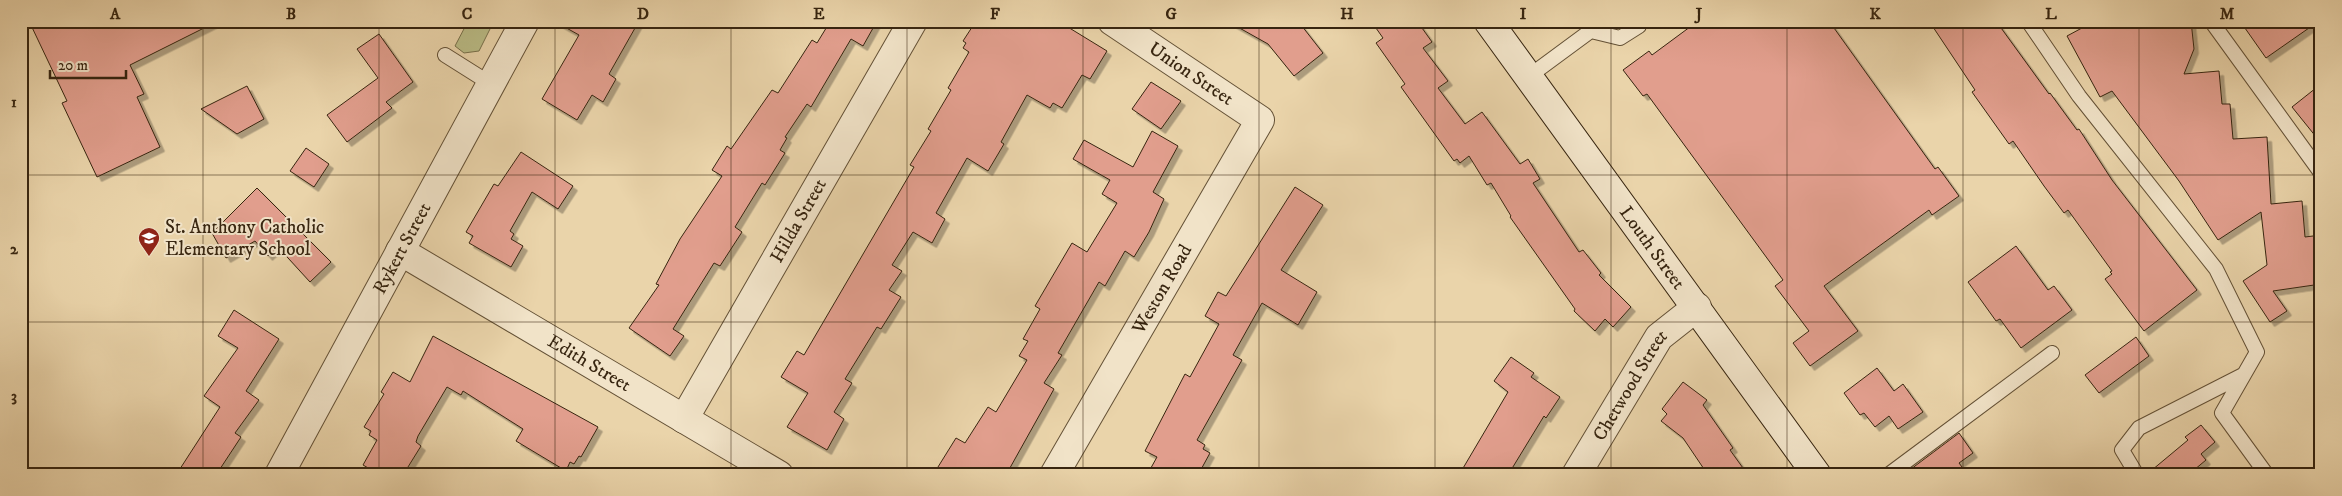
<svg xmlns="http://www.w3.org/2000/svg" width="2342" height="496" font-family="'IM FELL DW Pica',serif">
<defs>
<filter id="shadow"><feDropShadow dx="4.5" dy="4.5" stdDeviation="0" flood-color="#0004"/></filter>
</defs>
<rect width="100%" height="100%" fill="#ead4aa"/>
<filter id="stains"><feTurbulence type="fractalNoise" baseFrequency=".004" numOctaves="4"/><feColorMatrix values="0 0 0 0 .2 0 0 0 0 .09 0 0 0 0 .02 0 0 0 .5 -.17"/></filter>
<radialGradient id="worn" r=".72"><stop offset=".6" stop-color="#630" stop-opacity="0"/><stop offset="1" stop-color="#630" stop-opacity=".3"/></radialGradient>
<path fill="#babc86" stroke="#78704b" d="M 465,21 L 490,21 L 492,25 L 479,51 L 464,53 L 455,46 L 466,25 Z"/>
<path fill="#e19e8d" stroke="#372510" filter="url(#shadow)" d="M 29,21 L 218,21 L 130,65 L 144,94 L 137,97 L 160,147 L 97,177 L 62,103 L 67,101 Z
M 554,21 L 639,21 L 609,74 L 616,79 L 603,102 L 592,95 L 577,120 L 542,99 L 579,35 Z
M 822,21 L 877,21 L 863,46 L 851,39 L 811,107 L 807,104 L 785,137 L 787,138 L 780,150 L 785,153 L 765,185 L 762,183 L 735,227 L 742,232 L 720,266 L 714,263 L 673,329 L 684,336 L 670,356 L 629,328 L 659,285 L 656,284 L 680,239 L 722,176 L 712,170 L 727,146 L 731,149 L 772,90 L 778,93 L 812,40 L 817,43 L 828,25 Z
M 976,21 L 1058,21 L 1107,51 L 1090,79 L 1082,75 L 1062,108 L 1053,103 L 1050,108 L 1027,95 L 1001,142 L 1004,144 L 988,171 L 967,158 L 936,213 L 945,219 L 932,243 L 913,232 L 892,265 L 902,271 L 889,290 L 901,297 L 881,329 L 877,327 L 845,379 L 852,383 L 834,412 L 844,419 L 827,450 L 787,427 L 808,393 L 781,377 L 797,351 L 804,355 L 914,167 L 910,165 L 931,131 L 928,129 L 951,90 L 948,88 L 969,52 L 963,48 L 966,43 L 963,41 Z
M 1227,21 L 1298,21 L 1323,53 L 1294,76 L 1268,44 Z
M 1371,21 L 1417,21 L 1432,42 L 1423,48 L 1448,81 L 1438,88 L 1465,124 L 1482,112 L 1520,164 L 1528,159 L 1540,179 L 1533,183 L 1579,252 L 1583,250 L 1601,273 L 1599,275 L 1631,307 L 1613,327 L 1605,319 L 1595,331 L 1574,311 L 1575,309 L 1510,217 L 1511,216 L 1491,183 L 1487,185 L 1469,156 L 1460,163 L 1457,159 L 1454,161 L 1401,87 L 1405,84 L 1376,43 L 1383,38 Z
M 1698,21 L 1829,21 L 1935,169 L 1938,167 L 1959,196 L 1932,215 L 1929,210 L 1824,286 L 1858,331 L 1810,366 L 1793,343 L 1809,331 L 1775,286 L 1783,280 L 1647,94 L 1643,96 L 1623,70 L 1649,51 L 1652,55 Z
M 1929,21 L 1996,21 L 2049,94 L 2050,93 L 2077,130 L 2079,129 L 2112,180 L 2197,290 L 2144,331 L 2105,279 L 2112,274 L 2110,272 L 2112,271 L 2068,210 L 2064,213 L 2044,186 L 2013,141 L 2009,144 L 1972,92 L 1975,90 Z
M 2095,21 L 2191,21 L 2194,49 L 2184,74 L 2219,71 L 2222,104 L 2230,104 L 2233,139 L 2267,137 L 2271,204 L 2302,201 L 2305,237 L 2321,235 L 2321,284 L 2273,291 L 2287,311 L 2270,322 L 2243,281 L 2267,265 L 2261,212 L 2218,240 L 2179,181 L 2112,91 L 2100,97 L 2067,36 Z
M 2240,21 L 2319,21 L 2266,58 Z
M 379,34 L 413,82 L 386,102 L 392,108 L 347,142 L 327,115 L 378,78 L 357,49 Z
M 1151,82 L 1181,101 L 1161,129 L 1132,109 Z
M 2321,84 L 2321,143 L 2292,107 Z
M 247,86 L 264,119 L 237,134 L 201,109 Z
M 1152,131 L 1178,146 L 1153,192 L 1164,199 L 1149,232 L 1134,257 L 1125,251 L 1105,286 L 1099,282 L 1058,353 L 1062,355 L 1044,383 L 1054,389 L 1006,475 L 933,475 L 956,438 L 965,443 L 988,407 L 996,412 L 1027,360 L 1019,356 L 1028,341 L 1023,339 L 1040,309 L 1035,306 L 1072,243 L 1087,252 L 1117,203 L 1102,194 L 1110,180 L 1073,159 L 1084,140 L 1133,167 Z
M 306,148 L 329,164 L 314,187 L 290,171 Z
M 521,152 L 573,186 L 558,209 L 532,192 L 510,231 L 514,234 L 511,239 L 523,246 L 511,267 L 469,243 L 473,236 L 466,232 L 494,184 L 498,186 Z
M 1295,187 L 1323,205 L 1281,270 L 1317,292 L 1298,325 L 1262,303 L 1233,355 L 1242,360 L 1197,440 L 1205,445 L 1203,449 L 1210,453 L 1198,475 L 1147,475 L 1157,457 L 1145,451 L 1185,374 L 1190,377 L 1219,324 L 1205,316 L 1218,292 L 1226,296 Z
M 257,188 L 331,262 L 310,282 L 278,247 L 268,256 L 255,241 L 226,258 L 212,233 Z
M 2016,246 L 2048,290 L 2054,286 L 2072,310 L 2021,348 L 2000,319 L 1996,321 L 1968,282 Z
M 234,310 L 279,339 L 246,391 L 259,400 L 235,433 L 241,437 L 216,475 L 176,475 L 220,407 L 204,396 L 238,348 L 218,336 Z
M 433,336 L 598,427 L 581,457 L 579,456 L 574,464 L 570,462 L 566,471 L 516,441 L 523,429 L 463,391 L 461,395 L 447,387 L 418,436 L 416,442 L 421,446 L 403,475 L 366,475 L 370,469 L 363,465 L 377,440 L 369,435 L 371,431 L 364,427 L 384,394 L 381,392 L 393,372 L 410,382 Z
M 2136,337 L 2149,356 L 2099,393 L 2085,375 Z
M 1511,357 L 1534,373 L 1531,377 L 1560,397 L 1546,418 L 1544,416 L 1508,475 L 1459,475 L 1508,392 L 1494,381 Z
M 1877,368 L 1894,391 L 1903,384 L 1923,412 L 1898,429 L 1889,416 L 1875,427 L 1864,413 L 1860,415 L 1844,393 Z
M 1683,382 L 1707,400 L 1703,405 L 1733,448 L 1730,450 L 1748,475 L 1708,475 L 1683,438 L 1661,421 L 1667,414 L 1662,409 Z
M 2201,425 L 2215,442 L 2201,454 L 2206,460 L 2188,475 L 2146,475 L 2188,440 L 2185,437 Z
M 1959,433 L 1973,453 L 1959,463 L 1968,475 L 1903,475 Z"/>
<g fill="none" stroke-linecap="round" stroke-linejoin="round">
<g stroke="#645136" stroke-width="16">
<path id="service" d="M 2028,21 L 2079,96 L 2216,269 L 2257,352 L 2222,413 L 2267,475
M 2211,21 L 2321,173
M 1591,31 L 1620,38 L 1639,26
M 445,55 L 491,84
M 1528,77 L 1604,21
M 1888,475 L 2052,353
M 2137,475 L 2122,450 L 2139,428 L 2243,375"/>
</g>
<g stroke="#645136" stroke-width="30">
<g id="minor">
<path id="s1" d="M 400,251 L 779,475"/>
<path id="s2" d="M 684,419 L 913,21"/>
<path id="s3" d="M 1054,475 L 1260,120 L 1112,21"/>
<path id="s4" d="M 1576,475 L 1659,337 L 1697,307"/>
</g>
</g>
<g stroke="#645136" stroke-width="30">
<g id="tertiary">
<path id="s5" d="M 279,475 L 525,21"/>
</g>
</g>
<g stroke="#372510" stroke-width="30">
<g id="secondary">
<path id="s6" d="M 1488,21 L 1817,475"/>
</g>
</g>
<use href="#service" stroke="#f1e3c8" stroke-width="14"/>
<use href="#minor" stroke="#f1e3c8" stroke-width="28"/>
<use href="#tertiary" stroke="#f1e3c8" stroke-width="28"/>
<use href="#secondary" stroke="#f1e3c8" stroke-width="28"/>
</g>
<path fill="none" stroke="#372510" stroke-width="1" stroke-opacity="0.55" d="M 203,21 L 203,475M 379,21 L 379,475M 555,21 L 555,475M 731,21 L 731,475M 907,21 L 907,475M 1083,21 L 1083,475M 1259,21 L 1259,475M 1435,21 L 1435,475M 1611,21 L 1611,475M 1787,21 L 1787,475M 1963,21 L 1963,475M 2139,21 L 2139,475M 21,175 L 2321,175M 21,322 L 2321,322"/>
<defs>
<g id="school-pin" transform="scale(1.125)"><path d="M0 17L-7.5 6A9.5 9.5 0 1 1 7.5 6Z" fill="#8f2418" stroke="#f1e3c8"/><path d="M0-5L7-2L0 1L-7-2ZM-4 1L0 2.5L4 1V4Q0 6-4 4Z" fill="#fff"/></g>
</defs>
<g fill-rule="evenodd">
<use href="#school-pin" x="149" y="238"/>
</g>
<g text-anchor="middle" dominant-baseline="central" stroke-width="4" stroke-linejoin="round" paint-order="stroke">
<g font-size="19" fill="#372510" stroke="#f1e3c8">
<text transform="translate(1191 74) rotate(34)">Union Street</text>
<text stroke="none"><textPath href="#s2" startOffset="229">Hilda Street</textPath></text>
<text stroke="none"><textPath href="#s5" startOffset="258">Rykert Street</textPath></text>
<text stroke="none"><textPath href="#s6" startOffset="280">Louth Street</textPath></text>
<text stroke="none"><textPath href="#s3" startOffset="215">Weston Road</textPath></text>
<text stroke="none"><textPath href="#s1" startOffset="220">Edith Street</textPath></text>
<text stroke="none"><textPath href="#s4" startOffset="105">Chetwood Street</textPath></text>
</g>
<g font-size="19" fill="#372510" stroke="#f1e3c8" text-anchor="start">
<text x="165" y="227">St. Anthony Catholic<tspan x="165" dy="22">Elementary School</tspan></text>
</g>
</g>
<rect width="2342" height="496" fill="none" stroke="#ead4aa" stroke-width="55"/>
<path d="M50 70v8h76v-8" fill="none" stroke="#372510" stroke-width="2.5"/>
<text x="58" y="70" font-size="15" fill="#372510" stroke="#f1e3c8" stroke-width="4" paint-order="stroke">20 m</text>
<rect x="28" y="28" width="2286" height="440" fill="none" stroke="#372510" stroke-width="2"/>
<g font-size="16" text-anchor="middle" font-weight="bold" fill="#372510">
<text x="115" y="19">A</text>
<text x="291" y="19">B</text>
<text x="467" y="19">C</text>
<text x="643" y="19">D</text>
<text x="819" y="19">E</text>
<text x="995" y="19">F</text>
<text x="1171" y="19">G</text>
<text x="1347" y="19">H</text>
<text x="1523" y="19">I</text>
<text x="1699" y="19">J</text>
<text x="1875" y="19">K</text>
<text x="2051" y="19">L</text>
<text x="2227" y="19">M</text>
<text x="14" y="107">1</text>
<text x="14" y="254">2</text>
<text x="14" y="401">3</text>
</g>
<rect width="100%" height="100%" filter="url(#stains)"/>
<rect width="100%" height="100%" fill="url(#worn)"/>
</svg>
